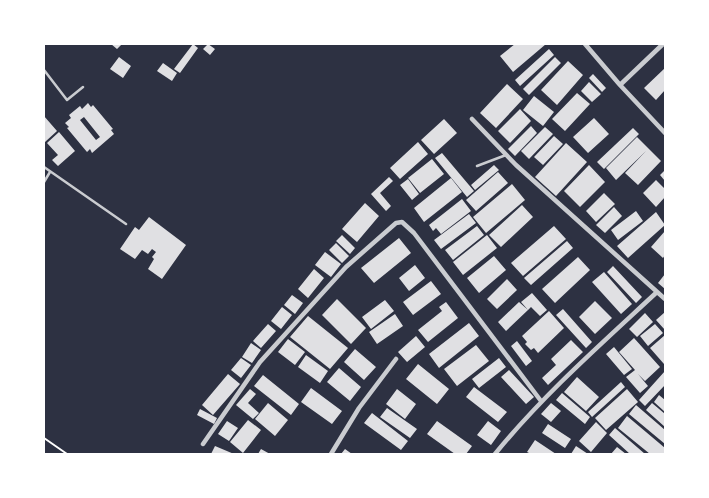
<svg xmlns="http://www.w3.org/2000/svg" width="709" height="498" font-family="'Alegreya Sans',sans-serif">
<rect width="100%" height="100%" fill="#2d3142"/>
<path fill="#e0e0e3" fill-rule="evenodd" d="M 111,44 L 122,44 L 117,49 Z
M 193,44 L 198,48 L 180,73 L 174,69 Z
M 208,44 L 215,49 L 210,55 L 203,49 Z
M 515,44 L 546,44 L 513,72 L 500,56 Z
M 549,49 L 554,55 L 520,86 L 515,80 Z
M 119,57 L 131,66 L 123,78 L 110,69 Z
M 555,57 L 561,63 L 529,95 L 523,89 Z
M 568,61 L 583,75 L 557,105 L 541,90 Z
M 163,63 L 177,73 L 172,81 L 157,71 Z
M 665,68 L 665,90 L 656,100 L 644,88 Z
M 593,74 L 606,88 L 602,92 L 589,78 Z
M 589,82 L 601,94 L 592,102 L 581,91 Z
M 507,84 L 523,99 L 496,128 L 480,113 Z
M 577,93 L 590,104 L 565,131 L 552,119 Z
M 534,96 L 554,112 L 543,126 L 523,110 Z
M 88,103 L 91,107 L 93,105 L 113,129 L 111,130 L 114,134 L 92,153 L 90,149 L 87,152 L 67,128 L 69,127 L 65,123 L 71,118 L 69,115 L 80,106 L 82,109 ZM 84,117 L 100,137 L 96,140 L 80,120 Z
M 520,109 L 531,121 L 510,143 L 498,131 Z
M 44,116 L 57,131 L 45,142 L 44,140 Z
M 594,118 L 609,134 L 588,153 L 573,137 Z
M 444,119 L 457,133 L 434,154 L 421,140 Z
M 531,126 L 537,133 L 515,156 L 508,149 Z
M 545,127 L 553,134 L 529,159 L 521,151 Z
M 633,128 L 639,134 L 604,169 L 597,162 Z
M 59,132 L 75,151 L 58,166 L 52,160 L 58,155 L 47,143 Z
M 554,136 L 563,144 L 543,165 L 534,157 Z
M 637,137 L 661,161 L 638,185 L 625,173 L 646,151 L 616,180 L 606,168 Z
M 418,142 L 428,154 L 400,179 L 390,168 Z
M 566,143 L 587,162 L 556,196 L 535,177 Z
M 442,153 L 474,191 L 467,197 L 435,158 Z
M 432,159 L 444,174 L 420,193 L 408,178 Z
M 494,165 L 499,170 L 475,190 L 471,185 Z
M 589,165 L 605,182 L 580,207 L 564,191 Z
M 665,170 L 665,181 L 660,175 Z
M 498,172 L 508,183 L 476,211 L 466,200 Z
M 389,177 L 393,181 L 380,193 L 391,206 L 386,211 L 371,194 Z
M 451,178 L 462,192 L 424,222 L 414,208 Z
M 408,179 L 419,194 L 412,200 L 400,185 Z
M 656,180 L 665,189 L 665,197 L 656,207 L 643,193 Z
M 512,184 L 525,200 L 486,233 L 473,217 Z
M 604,193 L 615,204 L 596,222 L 586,211 Z
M 462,199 L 471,211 L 441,234 L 436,228 L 433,231 L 429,225 Z
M 365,203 L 379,216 L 357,242 L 342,229 Z
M 522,205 L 533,217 L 501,247 L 489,235 Z
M 614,207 L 622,216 L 605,233 L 596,225 Z
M 636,211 L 643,221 L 618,240 L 611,230 Z
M 656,212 L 665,225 L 628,258 L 617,246 Z
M 469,214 L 476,223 L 441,249 L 434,240 Z
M 149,217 L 186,245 L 162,279 L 148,269 L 154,259 L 152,257 L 156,252 L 152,249 L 148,254 L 142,250 L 135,259 L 120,249 L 135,227 L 139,230 Z
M 477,226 L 484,235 L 453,260 L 445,250 Z
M 554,226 L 566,239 L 523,276 L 511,263 Z
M 665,231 L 665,255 L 663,258 L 651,247 Z
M 342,235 L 355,248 L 350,254 L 336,241 Z
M 487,235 L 497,248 L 463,275 L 453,262 Z
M 399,238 L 411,253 L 374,283 L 361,268 Z
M 567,241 L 573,248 L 531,285 L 524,278 Z
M 336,243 L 349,256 L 342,263 L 329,250 Z
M 325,252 L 341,264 L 331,277 L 315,265 Z
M 494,256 L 506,270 L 479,293 L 467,278 Z
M 578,257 L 590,270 L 555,303 L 542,289 Z
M 415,265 L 425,278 L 409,291 L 399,278 Z
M 613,266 L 642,297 L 636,303 L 607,272 Z
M 314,269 L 324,278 L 308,298 L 298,289 Z
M 604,272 L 632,304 L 621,314 L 592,282 Z
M 665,274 L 665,289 L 658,283 Z
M 507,279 L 517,290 L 497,309 L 487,299 Z
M 431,281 L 441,294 L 413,315 L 403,302 Z
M 532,293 L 547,310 L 540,316 L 531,307 L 528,310 L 521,302 Z
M 292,295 L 303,303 L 295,314 L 284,305 Z
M 337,299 L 366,328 L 351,344 L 322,315 Z
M 385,300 L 394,311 L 371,329 L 362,317 Z
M 595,301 L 612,318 L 595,334 L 579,317 Z
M 446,302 L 458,318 L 428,342 L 418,330 L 442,311 L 439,307 Z
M 519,302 L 528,310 L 506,331 L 498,322 Z
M 282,307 L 292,315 L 281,329 L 271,321 Z
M 563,309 L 592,342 L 586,348 L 556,315 Z
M 549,311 L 564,328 L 538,353 L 534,348 L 531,350 L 525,344 L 527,342 L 522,336 Z
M 665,312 L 665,330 L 656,320 Z
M 645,313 L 653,322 L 637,337 L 629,329 Z
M 395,314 L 403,326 L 377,344 L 369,332 Z
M 308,316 L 348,348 L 330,369 L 290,337 Z
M 469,323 L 479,336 L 439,368 L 429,354 Z
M 268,324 L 276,331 L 261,348 L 253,341 Z
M 655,324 L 663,333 L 648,346 L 640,336 Z
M 665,335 L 665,363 L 664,364 L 650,348 Z
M 416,336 L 425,347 L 407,362 L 398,352 Z
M 634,338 L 660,367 L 645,381 L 638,374 L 648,386 L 640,393 L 626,377 L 635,370 L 619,352 Z
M 288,339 L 305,352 L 295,365 L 278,352 Z
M 571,340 L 583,352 L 548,385 L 542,378 L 556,365 L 551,359 Z
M 517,341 L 532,361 L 526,366 L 511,346 Z
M 251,343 L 261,350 L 252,363 L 242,357 Z
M 476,345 L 489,361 L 457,386 L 444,369 Z
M 614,347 L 632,369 L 624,375 L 606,354 Z
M 355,349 L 376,367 L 364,380 L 344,362 Z
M 306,355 L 328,371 L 320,383 L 298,367 Z
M 241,358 L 251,365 L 241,378 L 231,370 Z
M 499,358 L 506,367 L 479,388 L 472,379 Z
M 418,364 L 449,389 L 437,404 L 406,379 Z
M 339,368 L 361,387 L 350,401 L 327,382 Z
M 509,370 L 534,397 L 526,404 L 501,377 Z
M 665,371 L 665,385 L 645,406 L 639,400 Z
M 228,374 L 240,384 L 213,415 L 202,405 Z
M 263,375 L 299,404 L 291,415 L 254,386 Z
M 577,377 L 599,397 L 586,411 L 564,392 Z
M 621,382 L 625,387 L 592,417 L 588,412 Z
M 474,387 L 507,412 L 498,422 L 466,397 Z
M 311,388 L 342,411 L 332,424 L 301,402 Z
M 250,389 L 256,394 L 248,403 L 259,413 L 253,419 L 236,405 Z
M 397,389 L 416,404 L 405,419 L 386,404 Z
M 627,389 L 638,402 L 606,430 L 595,418 Z
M 562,393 L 590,417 L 585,424 L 556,400 Z
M 659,395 L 665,400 L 665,412 L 654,402 Z
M 268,403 L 288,420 L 275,436 L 255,419 Z
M 551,403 L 561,411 L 551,422 L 541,414 Z
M 652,403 L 665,414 L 665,427 L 646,410 Z
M 636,405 L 665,430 L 665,444 L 629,414 Z
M 387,408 L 417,429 L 410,438 L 380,417 Z
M 200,409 L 217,418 L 214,424 L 197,415 Z
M 372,413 L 408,441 L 401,450 L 364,423 Z
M 627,416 L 665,448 L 665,454 L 650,454 L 618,428 Z
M 248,420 L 261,430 L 243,453 L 230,442 Z
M 227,421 L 238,428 L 229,441 L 218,434 Z
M 437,421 L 472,446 L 466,454 L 455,454 L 427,434 Z
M 488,421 L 501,431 L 491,445 L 477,435 Z
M 596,422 L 607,433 L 591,452 L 579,441 Z
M 548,424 L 571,439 L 565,448 L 542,433 Z
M 615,428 L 645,454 L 630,454 L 609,435 Z
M 535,440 L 556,454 L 531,454 L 527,452 Z
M 215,446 L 234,454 L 211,454 Z
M 576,446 L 588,454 L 571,454 Z
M 617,447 L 626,454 L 611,454 Z
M 261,449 L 270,454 L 258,454 Z
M 345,449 L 352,454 L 341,454 Z"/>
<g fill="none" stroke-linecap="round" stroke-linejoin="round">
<path stroke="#fff" stroke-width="2" d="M 44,438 L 67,454"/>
<path stroke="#caccd0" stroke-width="2.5" d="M 44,70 L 67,100 L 83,87
M 477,166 L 506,155
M 44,167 L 126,224
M 44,182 L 50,172"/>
<path stroke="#caccd0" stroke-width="4.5" d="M 585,44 L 620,85 L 665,133
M 620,85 L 663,44
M 472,119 L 516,165 L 665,299
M 203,444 L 260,362 L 346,267 L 396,223 L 402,222 L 414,233 L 541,401
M 331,454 L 359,408 L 396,359
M 495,454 C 543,395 601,344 657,292"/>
</g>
<rect width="709" height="498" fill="none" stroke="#ffffff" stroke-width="90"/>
</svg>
